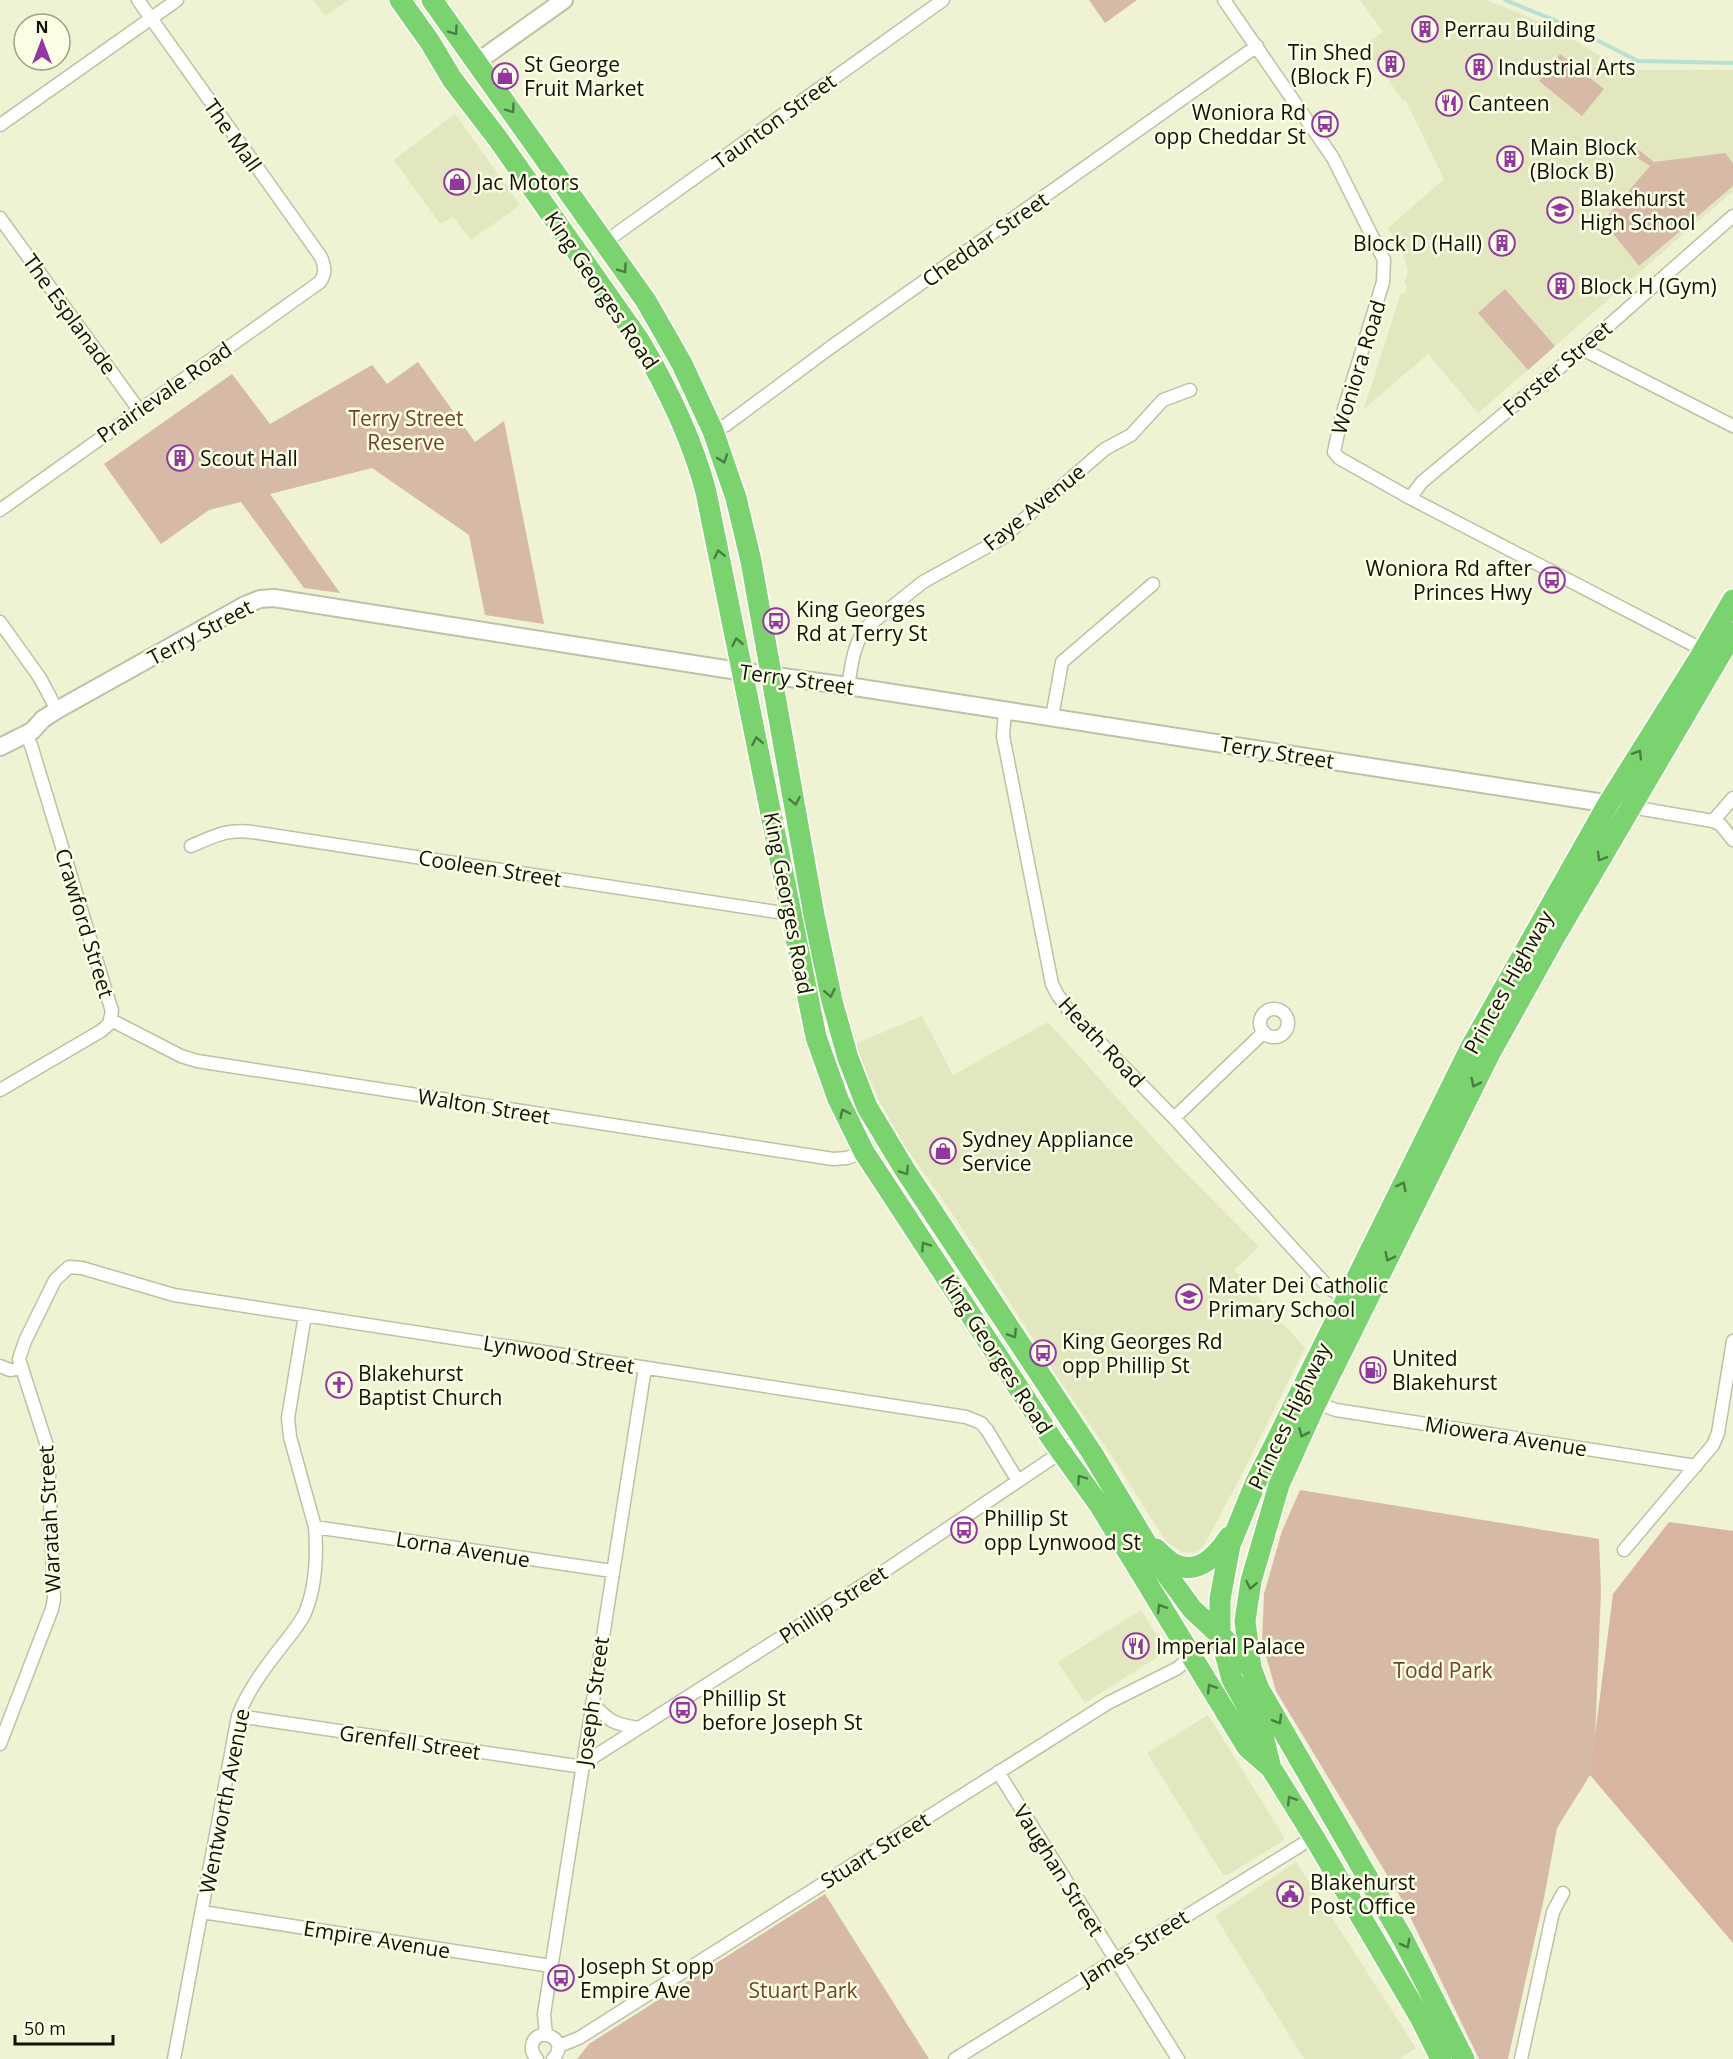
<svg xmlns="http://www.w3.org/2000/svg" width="1733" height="2059" font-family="'Open Sans',sans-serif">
<rect width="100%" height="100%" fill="#eff2d3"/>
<path fill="#e3e7c0" d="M 313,0 L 348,0 L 325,16 Z
M 1360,0 L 1485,0 L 1510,9 L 1560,31 L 1623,70 L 1733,70 L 1733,191 L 1478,413 L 1428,354 L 1364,409 L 1401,293 L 1405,294 L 1407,284 L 1404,283 L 1408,271 L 1404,256 L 1388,228 L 1444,179 L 1405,99 L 1403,101 L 1364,45 L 1383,32 Z
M 455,114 L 520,205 L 471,240 L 453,217 L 440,224 L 394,160 Z
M 922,1016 L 953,1075 L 1048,1022 L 1175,1162 L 1259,1247 L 1234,1270 L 1305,1348 L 1239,1480 L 1203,1547 L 1194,1553 L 1181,1552 L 1165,1540 L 1115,1461 L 1057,1376 L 958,1222 L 904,1144 L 880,1102 L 861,1061 L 855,1044 Z
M 1141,1610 L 1167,1651 L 1085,1703 L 1058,1662 Z
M 1208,1715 L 1284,1837 L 1283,1841 L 1227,1875 L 1223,1875 L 1147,1753 Z
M 1296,1862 L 1416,2048 L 1399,2059 L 1304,2059 L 1215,1916 Z"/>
<path fill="#d7b9a7" d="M 1089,0 L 1137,0 L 1105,23 Z
M 1560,54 L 1604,89 L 1582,116 L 1539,81 Z
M 1639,150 L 1654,162 L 1725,153 L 1733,163 L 1733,186 L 1639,266 L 1603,221 L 1650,166 L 1634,156 Z
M 1505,289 L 1555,346 L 1528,370 L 1478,313 Z
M 418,362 L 475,442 L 504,421 L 544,624 L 485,615 L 469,535 L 372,468 L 270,494 L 340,593 L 304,588 L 241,502 L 209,510 L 161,544 L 104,464 L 232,374 L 270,424 L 372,365 L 387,384 Z
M 1300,1490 L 1599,1539 L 1601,1591 L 1595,1740 L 1590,1775 L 1557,1828 L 1544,1898 L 1508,2059 L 1479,2059 L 1401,1898 L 1276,1691 L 1262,1642 L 1264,1594 L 1282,1531 Z
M 825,1894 L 929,2059 L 577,2059 L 589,2044 Z"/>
<path fill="#d7b5a1" d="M 1669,1522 L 1733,1531 L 1733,1943 L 1590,1775 L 1613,1594 Z"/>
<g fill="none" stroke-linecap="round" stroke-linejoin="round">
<path stroke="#b8e1d3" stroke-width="4" d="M 1505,0 L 1569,26 L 1638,61 L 1733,63"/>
<g stroke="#bec1a3" stroke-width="15">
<path id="street" d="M 1224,0 L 1333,158 L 1384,260 L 1383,282 L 1341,419 L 1334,452 L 1339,458 L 1410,498 L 1709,653
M 0,125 L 177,0
M 0,218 L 139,410
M 605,242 L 943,0
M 1582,349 L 1733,426
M 713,431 L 726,425 L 831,347 L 1257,46
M 1410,498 L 1422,482 L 1582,349 L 1733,216
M 0,510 L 320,282 C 326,273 325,267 321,257 L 138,0
M 0,622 L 40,678 L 57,710
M 848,686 C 852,664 853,643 868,626 L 923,582 L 1001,539 L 1105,449 L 1131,435 L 1163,400 L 1190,390
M 1005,710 L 1003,736 L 1052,984 L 1057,994 L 1070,1012 L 1174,1118 L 1329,1288 L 1350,1301
M 1052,717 L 1062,662 L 1153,584
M 1631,807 L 1713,821 L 1721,825 L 1733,840
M 1713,821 L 1733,798
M 191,846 C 215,836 225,829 252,832 L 790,914
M1260 1023a14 14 0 1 1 28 0a14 14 0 1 1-28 0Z
M 111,1020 L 181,1056 L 197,1061 L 833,1159 L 847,1158 L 864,1152
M 0,1090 L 101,1031 L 109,1024 L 112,1011 L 31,745 L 26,735
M 1174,1118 L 1264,1032
M 0,1366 L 10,1370 L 21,1368
M 1316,1403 L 1336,1410 L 1696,1466
M 315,1527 L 612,1571
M 1624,1550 L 1713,1445 L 1718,1433 L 1733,1341
M 592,1703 C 609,1721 613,1724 638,1728
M 238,1716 L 583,1767
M 0,1744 L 52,1609 L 54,1599 L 48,1449 L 19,1359 L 25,1341 L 55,1280 L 69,1267 L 82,1268 L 174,1295 L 966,1417 L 981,1423 L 987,1430 L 1018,1481
M 583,1767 L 595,1756 L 883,1572 L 1082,1438
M 998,1772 L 1178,2059
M 202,1912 L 551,1966
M 546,2035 L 544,2014 L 645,1368
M 559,2046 L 579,2038 L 1108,1703 L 1176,1669 L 1192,1657
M 174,2059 L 238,1716 C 248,1690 264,1669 281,1647 C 290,1636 299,1625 305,1613 C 316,1587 317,1554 315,1527 L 290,1437 L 288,1418 L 305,1315
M 537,2059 C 534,2055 531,2052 532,2046 C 535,2024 572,2038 553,2059
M 955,2059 L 1314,1837
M 1521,2059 L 1553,1912 L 1563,1893"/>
</g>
<g stroke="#bec1a3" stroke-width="20">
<path id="secondary" d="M 477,62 L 564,0
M 0,747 L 32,731 L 43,719 L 57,710 L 245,605 L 260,599 L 274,598 L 725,669 L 848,686 L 1617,805"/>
</g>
<g stroke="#fff" stroke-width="24">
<path id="highway" d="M 400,0 L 430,42 L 452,79 L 498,139 L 639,340 C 668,389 692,438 706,492 L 816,1037 L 838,1099 L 864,1152 L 1052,1439 L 1100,1506 L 1247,1747 L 1271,1768
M 432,0 L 646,301 L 682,364 L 713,431 L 736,498 L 751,561 L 814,915 L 832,1001 L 848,1058 L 867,1107 L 905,1170 L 1092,1453 L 1157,1561 L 1192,1609 L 1237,1651 L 1251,1668
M 1156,1549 C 1161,1554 1168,1561 1174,1564 C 1199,1576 1217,1555 1229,1537
M 1441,2059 L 1421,2019 L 1314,1837 L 1271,1768 L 1263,1736 L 1232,1679 L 1220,1635 L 1220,1599 L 1230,1545 L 1255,1484 L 1471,1047 L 1608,804 L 1700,657 L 1733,600
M 1464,2059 L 1403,1939 L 1259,1689 L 1251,1668 L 1245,1621 L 1251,1581 L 1279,1485 L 1316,1403 L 1489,1055 L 1553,940 L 1733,633"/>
</g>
<use href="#street" stroke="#fff" stroke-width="12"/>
<use href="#secondary" stroke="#fff" stroke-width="16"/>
<use href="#highway" stroke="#7bd370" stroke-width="21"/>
</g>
<defs><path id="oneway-chevron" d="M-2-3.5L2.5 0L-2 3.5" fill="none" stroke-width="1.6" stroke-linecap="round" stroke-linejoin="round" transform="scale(1.5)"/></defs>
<g stroke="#4b7c41">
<use href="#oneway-chevron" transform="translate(454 31) rotate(54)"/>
<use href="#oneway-chevron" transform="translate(511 109) rotate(54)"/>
<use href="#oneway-chevron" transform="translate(623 269) rotate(55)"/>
<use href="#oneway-chevron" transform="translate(723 459) rotate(71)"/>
<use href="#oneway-chevron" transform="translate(719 554) rotate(-102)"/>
<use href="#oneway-chevron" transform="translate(737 642) rotate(-101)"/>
<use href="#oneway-chevron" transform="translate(757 741) rotate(-101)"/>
<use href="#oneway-chevron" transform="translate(1638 754) rotate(-58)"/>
<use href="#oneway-chevron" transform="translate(795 801) rotate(79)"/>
<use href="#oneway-chevron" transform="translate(1601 857) rotate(120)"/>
<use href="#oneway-chevron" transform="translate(830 993) rotate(78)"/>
<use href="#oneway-chevron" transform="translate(1475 1083) rotate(116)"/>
<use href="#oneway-chevron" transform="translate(844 1113) rotate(-115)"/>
<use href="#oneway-chevron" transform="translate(905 1171) rotate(57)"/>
<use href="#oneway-chevron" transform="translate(1402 1186) rotate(-63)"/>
<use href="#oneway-chevron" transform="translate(925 1246) rotate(-123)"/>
<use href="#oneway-chevron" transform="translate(1389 1257) rotate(116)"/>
<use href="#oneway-chevron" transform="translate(1013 1334) rotate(57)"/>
<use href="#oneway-chevron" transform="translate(1303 1433) rotate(114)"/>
<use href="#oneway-chevron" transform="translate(1081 1479) rotate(-125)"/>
<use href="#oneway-chevron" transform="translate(1251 1585) rotate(101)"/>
<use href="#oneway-chevron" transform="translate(1161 1608) rotate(-122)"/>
<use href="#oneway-chevron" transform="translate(1211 1688) rotate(-122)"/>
<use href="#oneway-chevron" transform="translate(1278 1720) rotate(60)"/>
<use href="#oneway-chevron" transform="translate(1291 1800) rotate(-122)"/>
<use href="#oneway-chevron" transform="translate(1406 1944) rotate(62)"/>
</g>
<defs>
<g id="building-ring" transform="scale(1.35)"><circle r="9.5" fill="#fcffe6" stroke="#9336a0" stroke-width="1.5"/><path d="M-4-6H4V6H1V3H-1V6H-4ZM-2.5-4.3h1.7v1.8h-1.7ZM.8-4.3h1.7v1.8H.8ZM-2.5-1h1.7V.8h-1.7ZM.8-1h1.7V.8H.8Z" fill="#9336a0"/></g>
<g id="shop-ring" transform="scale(1.35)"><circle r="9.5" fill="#fcffe6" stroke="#9336a0" stroke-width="1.5"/><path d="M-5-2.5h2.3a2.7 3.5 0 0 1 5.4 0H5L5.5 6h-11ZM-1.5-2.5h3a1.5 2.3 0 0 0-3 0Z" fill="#9336a0"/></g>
<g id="restaurant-ring" transform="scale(1.35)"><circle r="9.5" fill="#fcffe6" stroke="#9336a0" stroke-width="1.5"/><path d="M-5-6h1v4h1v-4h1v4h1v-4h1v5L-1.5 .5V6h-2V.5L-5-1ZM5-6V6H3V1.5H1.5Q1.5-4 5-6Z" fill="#9336a0"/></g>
<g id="bus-ring" transform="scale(1.35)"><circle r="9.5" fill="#fcffe6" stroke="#9336a0" stroke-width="1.5"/><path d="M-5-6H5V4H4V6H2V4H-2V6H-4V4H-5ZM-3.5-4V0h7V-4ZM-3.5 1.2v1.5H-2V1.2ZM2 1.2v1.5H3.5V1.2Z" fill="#9336a0"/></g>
<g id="school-ring" transform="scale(1.35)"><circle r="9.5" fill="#fcffe6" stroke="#9336a0" stroke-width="1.5"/><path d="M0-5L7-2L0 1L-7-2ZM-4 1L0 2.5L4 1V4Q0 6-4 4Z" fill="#9336a0"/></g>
<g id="fuel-ring" transform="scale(1.35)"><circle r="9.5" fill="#fcffe6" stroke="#9336a0" stroke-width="1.5"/><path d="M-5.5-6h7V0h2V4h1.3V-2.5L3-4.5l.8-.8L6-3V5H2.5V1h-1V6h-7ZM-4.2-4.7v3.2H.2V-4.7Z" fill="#9336a0"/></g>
<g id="church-ring" transform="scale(1.35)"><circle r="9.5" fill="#fcffe6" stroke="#9336a0" stroke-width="1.5"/><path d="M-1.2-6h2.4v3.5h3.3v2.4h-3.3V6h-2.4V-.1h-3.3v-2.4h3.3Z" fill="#9336a0"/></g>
<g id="civic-ring" transform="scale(1.35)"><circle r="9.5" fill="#fcffe6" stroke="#9336a0" stroke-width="1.5"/><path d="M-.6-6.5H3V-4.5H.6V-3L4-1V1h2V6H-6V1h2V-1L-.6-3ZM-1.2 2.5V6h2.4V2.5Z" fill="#9336a0"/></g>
</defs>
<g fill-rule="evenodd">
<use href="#building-ring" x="1425" y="29"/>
<use href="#building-ring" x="1391" y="64"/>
<use href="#building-ring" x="1479" y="67"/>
<use href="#shop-ring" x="505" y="76"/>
<use href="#restaurant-ring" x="1449" y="103"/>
<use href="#bus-ring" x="1325" y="124"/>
<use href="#building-ring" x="1510" y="159"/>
<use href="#shop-ring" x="457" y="182"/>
<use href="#school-ring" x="1560" y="210"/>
<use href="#building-ring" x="1502" y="243"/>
<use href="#building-ring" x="1561" y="286"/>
<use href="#building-ring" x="180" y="458"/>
<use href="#bus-ring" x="1552" y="580"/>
<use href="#bus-ring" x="776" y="621"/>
<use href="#shop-ring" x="943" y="1151"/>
<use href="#school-ring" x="1189" y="1297"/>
<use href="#bus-ring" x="1043" y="1353"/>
<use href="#fuel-ring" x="1373" y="1370"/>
<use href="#church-ring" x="339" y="1385"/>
<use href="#bus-ring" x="964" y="1530"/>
<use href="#restaurant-ring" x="1136" y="1646"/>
<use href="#bus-ring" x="683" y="1710"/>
<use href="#civic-ring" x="1290" y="1894"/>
<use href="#bus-ring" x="561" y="1978"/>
</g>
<g text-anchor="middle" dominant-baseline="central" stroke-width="5" stroke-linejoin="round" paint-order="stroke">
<g font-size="21" fill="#111207" stroke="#fcffe6" text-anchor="start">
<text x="1444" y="29">Perrau Building</text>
<text x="1372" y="52" text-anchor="end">Tin Shed<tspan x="1372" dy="24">(Block F)</tspan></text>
<text x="524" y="64">St George<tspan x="524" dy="24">Fruit Market</tspan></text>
<text x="1498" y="67">Industrial Arts</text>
<text x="1468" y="103">Canteen</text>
<text x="1306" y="112" text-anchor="end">Woniora Rd<tspan x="1306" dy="24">opp Cheddar St</tspan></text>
<text x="1530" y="147">Main Block<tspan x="1530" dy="24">(Block B)</tspan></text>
<text x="476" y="182">Jac Motors</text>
<text x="1580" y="198">Blakehurst<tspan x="1580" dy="24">High School</tspan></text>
<text x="1482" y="243" text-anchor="end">Block D (Hall)</text>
<text x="1580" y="286">Block H (Gym)</text>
<text x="200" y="458">Scout Hall</text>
<text x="1532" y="568" text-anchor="end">Woniora Rd after<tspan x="1532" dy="24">Princes Hwy</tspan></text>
<text x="796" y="609">King Georges<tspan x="796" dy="24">Rd at Terry St</tspan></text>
<text x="962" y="1139">Sydney Appliance<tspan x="962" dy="24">Service</tspan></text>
<text x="1208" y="1285">Mater Dei Catholic<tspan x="1208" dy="24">Primary School</tspan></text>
<text x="1062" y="1341">King Georges Rd<tspan x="1062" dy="24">opp Phillip St</tspan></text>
<text x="1392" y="1358">United<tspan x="1392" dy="24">Blakehurst</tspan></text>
<text x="358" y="1373">Blakehurst<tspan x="358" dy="24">Baptist Church</tspan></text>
<text x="984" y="1518">Phillip St<tspan x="984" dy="24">opp Lynwood St</tspan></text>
<text x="1156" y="1646">Imperial Palace</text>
<text x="702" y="1698">Phillip St<tspan x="702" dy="24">before Joseph St</tspan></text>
<text x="1310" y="1882">Blakehurst<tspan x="1310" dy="24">Post Office</tspan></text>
<text x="580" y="1966">Joseph St opp<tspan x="580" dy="24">Empire Ave</tspan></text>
</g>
<g font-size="21" fill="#111207" stroke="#fcffe6">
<text transform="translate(774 121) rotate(-36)">Taunton Street</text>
<text transform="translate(233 135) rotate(55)">The Mall</text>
<text transform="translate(985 239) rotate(-35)">Cheddar Street</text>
<text transform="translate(602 290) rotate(56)">King Georges Road</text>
<text transform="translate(70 314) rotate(54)">The Esplanade</text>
<text transform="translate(1358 367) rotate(-73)">Woniora Road</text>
<text transform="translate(1557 368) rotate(-40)">Forster Street</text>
<text transform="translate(164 392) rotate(-35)">Prairievale Road</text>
<text transform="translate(1034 507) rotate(-39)">Faye Avenue</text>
<text transform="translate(200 632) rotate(-28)">Terry Street</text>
<text transform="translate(797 679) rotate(8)">Terry Street</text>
<text transform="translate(1277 752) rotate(9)">Terry Street</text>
<text transform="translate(490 868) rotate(9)">Cooleen Street</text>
<text transform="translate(789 903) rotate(79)">King Georges Road</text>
<text transform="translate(85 923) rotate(73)">Crawford Street</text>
<text transform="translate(1508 982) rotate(-61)">Princes Highway</text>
<text transform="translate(1102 1042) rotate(47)">Heath Road</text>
<text transform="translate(484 1106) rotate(9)">Walton Street</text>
<text transform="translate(559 1354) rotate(9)">Lynwood Street</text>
<text transform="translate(997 1354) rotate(57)">King Georges Road</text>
<text transform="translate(1289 1416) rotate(-64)">Princes Highway</text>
<text transform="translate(1506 1436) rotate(9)">Miowera Avenue</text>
<text transform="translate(49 1519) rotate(-93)">Waratah Street</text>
<text transform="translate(463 1549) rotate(9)">Lorna Avenue</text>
<text transform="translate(833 1604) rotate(-33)">Phillip Street</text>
<text transform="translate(592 1701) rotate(-82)">Joseph Street</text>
<text transform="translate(410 1742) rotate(8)">Grenfell Street</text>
<text transform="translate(224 1801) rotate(-79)">Wentworth Avenue</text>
<text transform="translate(875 1850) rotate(-32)">Stuart Street</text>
<text transform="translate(1059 1870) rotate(58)">Vaughan Street</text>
<text transform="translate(377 1939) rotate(9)">Empire Avenue</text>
<text transform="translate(1134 1947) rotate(-32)">James Street</text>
</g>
<g font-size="21" fill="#724325" stroke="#fcffe6">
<text x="406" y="418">Terry Street<tspan x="406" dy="24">Reserve</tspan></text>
<text x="1443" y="1670">Todd Park</text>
<text x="803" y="1990">Stuart Park</text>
</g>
</g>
<g transform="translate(42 42)"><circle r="28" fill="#fcffe6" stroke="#9ea08d" stroke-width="1.5"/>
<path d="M0-4.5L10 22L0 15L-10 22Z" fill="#9336a0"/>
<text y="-9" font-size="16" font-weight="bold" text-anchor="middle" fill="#111207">N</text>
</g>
<path d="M15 2035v9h98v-9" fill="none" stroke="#111207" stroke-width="3"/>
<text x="24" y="2035" font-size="18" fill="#111207" stroke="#fcffe6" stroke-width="4.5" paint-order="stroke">50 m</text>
</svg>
